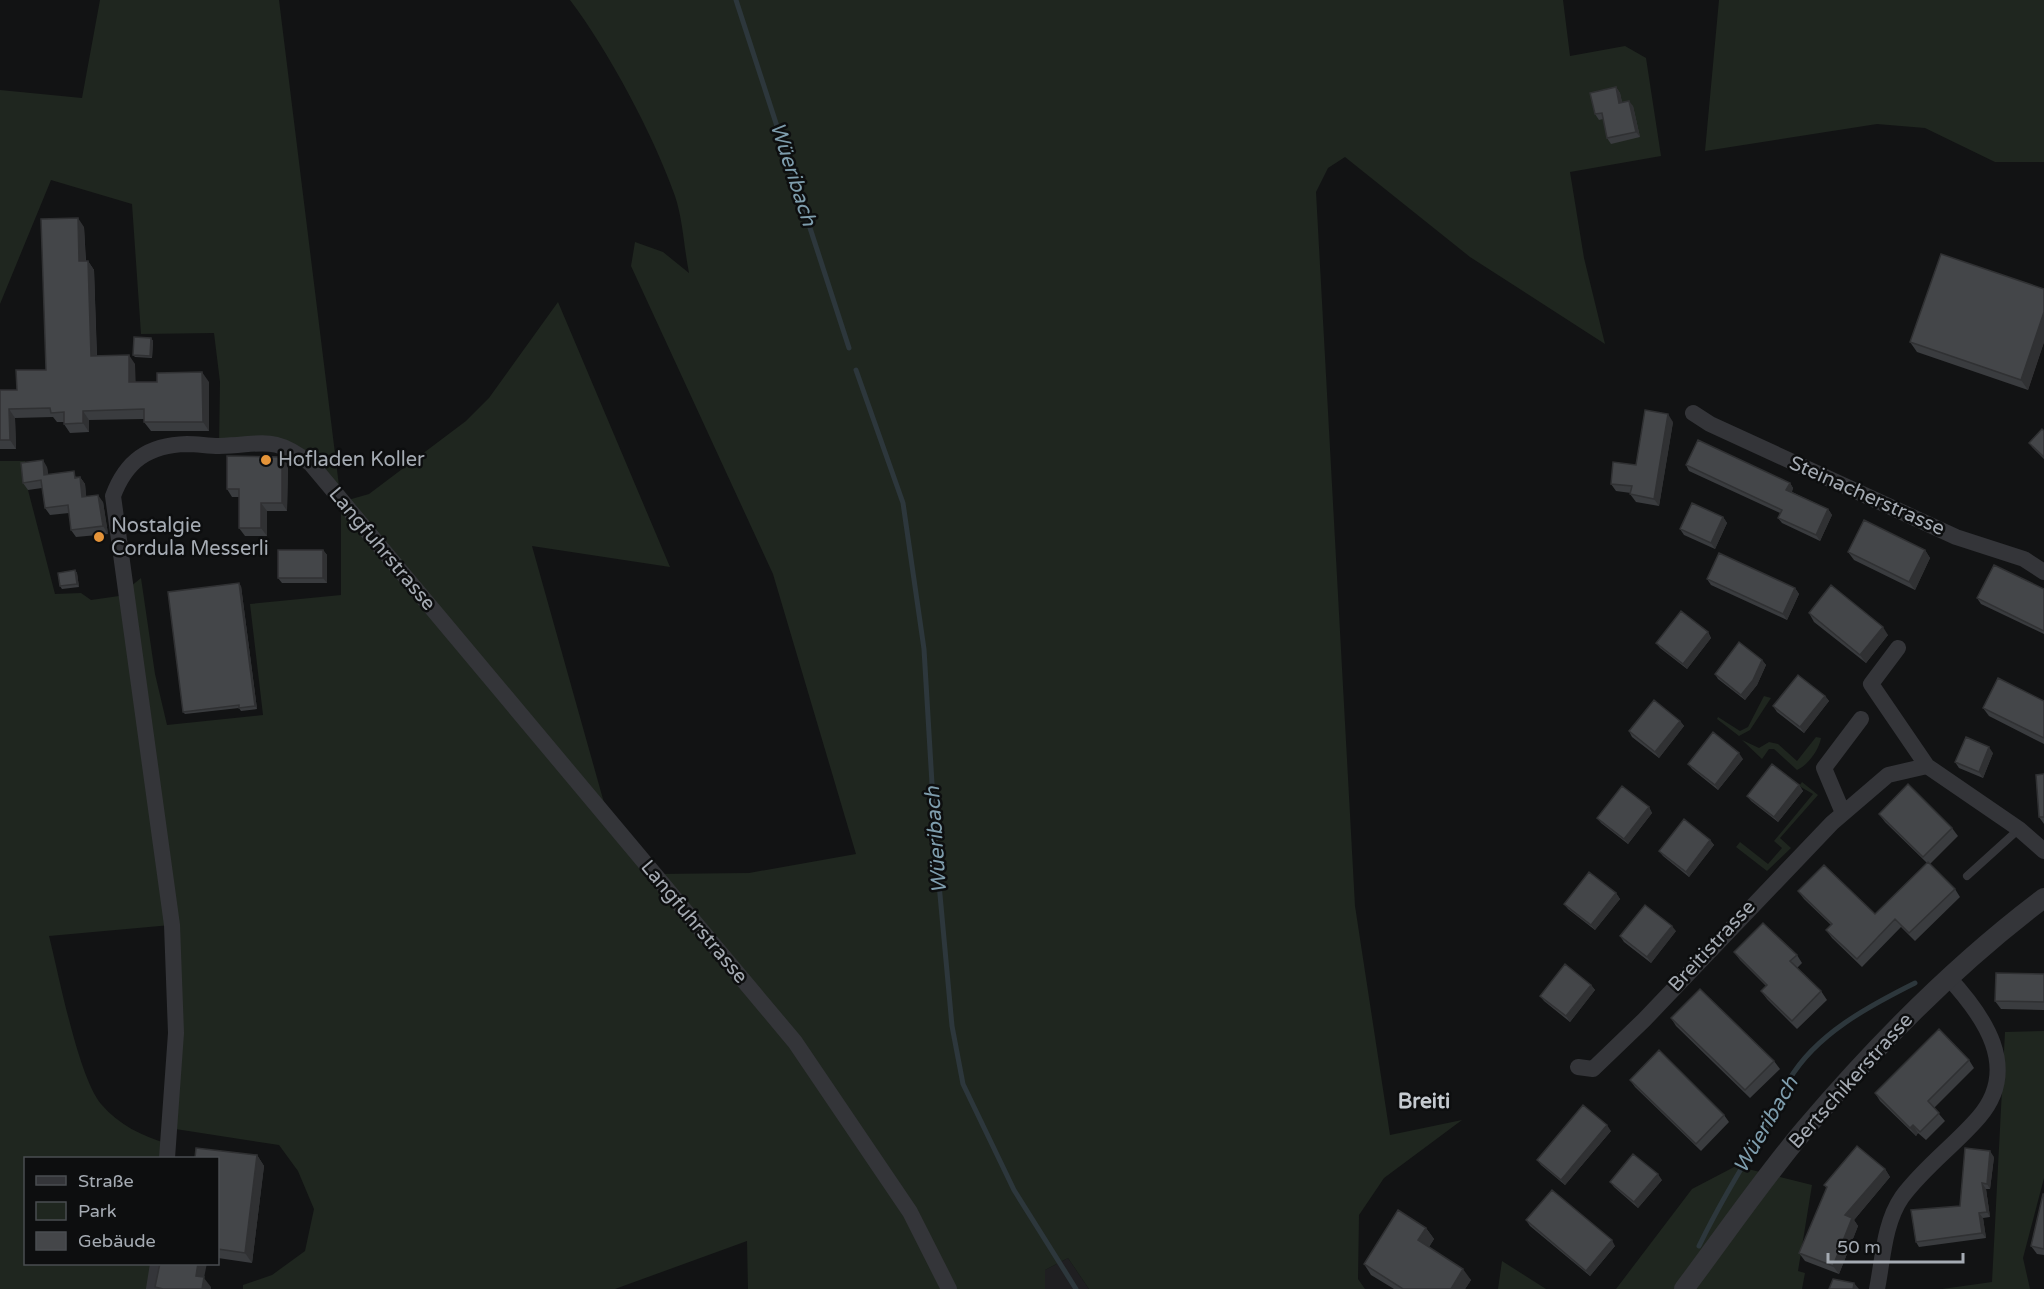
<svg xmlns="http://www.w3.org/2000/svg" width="2044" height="1289" font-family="'Varela Round',sans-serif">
<rect width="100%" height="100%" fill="#121314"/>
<path fill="#1f1f21" d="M 1068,1258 L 1089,1289 L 1045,1289 L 1045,1270 Z"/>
<path fill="#1f261f" d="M 100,0 L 279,0 L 341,502 L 369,494 L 466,421 L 489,398 L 558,302 L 670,567 L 532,546 L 608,817 L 658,874 L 749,873 L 856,854 L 773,574 L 631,266 L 635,242 L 663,252 L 689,273 C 684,248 683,220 675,196 C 654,136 608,50 570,0 L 1563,0 L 1570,56 L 1625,46 L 1646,58 L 1661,156 L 1570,172 L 1584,258 L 1605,344 L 1470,257 L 1345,157 L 1328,168 L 1316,192 L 1355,906 L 1390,1135 L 1462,1120 L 1384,1178 L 1359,1215 L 1358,1279 L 1365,1289 L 1089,1289 L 1068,1258 L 1045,1270 L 1045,1289 L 748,1289 L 747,1241 L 615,1289 L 243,1289 L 243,1285 L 272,1275 L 305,1251 L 314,1209 L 298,1171 L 279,1145 L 169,1128 L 171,925 L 49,936 C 59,975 78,1076 101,1104 C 119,1125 142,1136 168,1144 L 167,1158 L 26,1158 L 26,1264 L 158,1264 L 154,1289 L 0,1289 L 0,461 L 25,461 L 28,490 L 55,594 L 81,593 L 91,600 L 119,596 L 141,578 L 155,674 L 167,725 L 263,715 L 250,604 L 341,595 L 341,503 L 292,449 L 219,446 L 220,382 L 214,333 L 141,334 L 132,204 L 51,180 L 0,304 L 0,90 L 82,98 Z
M 1719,0 L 2044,0 L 2044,162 L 1995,162 L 1925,128 L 1877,124 L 1705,151 Z
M 1764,696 L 1771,698 L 1750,730 L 1739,736 L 1717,719 L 1718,717 L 1740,731 L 1748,727 Z
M 1816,737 L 1821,738 C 1819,750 1808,765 1797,770 L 1774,749 L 1769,749 L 1762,759 L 1742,740 L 1759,748 L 1769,742 L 1778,744 L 1797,761 Z
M 1802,782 L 1818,795 L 1780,838 L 1791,848 L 1767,871 L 1736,847 L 1740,842 L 1768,864 L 1782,848 L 1774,841 L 1813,794 L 1799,786 Z
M 2044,1031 L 2044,1178 L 2023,1258 L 2030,1289 L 1942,1289 L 1992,1282 L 2005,1032 Z
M 1736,1166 L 1812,1185 L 1798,1271 L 1805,1273 L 1802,1289 L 1616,1289 L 1692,1189 Z
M 1502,1261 L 1546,1289 L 1498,1289 Z"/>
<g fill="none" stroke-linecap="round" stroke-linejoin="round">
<path stroke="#2d373c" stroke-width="5" d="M 736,0 L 849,348
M 856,370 L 903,503 L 924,649 L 936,851 L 952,1026 L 963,1084 L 1014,1190 L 1076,1289
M 1699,1246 C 1719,1205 1741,1168 1765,1130 C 1774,1114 1780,1096 1789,1080 C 1816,1034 1869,1006 1915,983"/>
<path stroke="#343539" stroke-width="8" d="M 1967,876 L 2019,829"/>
<path stroke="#343539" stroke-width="16" d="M 1693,413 L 1710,424 L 1956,537 L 2024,559 L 2044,572
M 1898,648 L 1871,684 L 1927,766
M 1843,813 L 1824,768 L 1861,719
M 1578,1067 L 1593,1069 L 1644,1020 L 1832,823 L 1888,775 L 1927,766 L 2019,829 L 2044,851
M 167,1158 L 176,1033 L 172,925 L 113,496 C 126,461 148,445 187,444 C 198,444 208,446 219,446 C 263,445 273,434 311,464 L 795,1042 L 910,1212 L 949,1289
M 154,1289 L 158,1264
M 1877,1289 C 1883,1259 1884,1223 1902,1197 C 1924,1167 1955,1145 1979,1117 C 2021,1068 1984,1016 1948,977"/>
<path stroke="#343539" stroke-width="20" d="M 1684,1289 C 1724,1236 1762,1180 1805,1129 C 1877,1044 1955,965 2044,898"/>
</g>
<path fill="#3a3c3f" d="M 1616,87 L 1620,93 L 1622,102 L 1633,106 L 1640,137 L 1611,144 L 1607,138 L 1603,119 L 1599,120 L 1595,114 Z
M 84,227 L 86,261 L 88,261 L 94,270 L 97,356 L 135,364 L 135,382 L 209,382 L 209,431 L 151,431 L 144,422 L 144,419 L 89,420 L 89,432 L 70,433 L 64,424 L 64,422 L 57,422 L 53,417 L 15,418 L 16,449 L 0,449 L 0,390 L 17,390 L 46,370 Z
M 2044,289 L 2044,342 L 2028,390 L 1917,352 L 1910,342 Z
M 151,338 L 153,341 L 152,358 L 135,357 L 133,355 Z
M 1673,422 L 1659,506 L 1636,502 L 1630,494 L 1631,493 L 1616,491 L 1611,484 L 1636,465 Z
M 2044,431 L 2044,459 L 2033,448 L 2029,443 Z
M 282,457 L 288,465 L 287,511 L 267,511 L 267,536 L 245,536 L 239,528 L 239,497 L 232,497 L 227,489 Z
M 1686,465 L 1790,483 L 1793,488 L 1792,492 L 1828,509 L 1832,515 L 1820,541 L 1782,523 L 1778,518 L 1780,513 L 1689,471 Z
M 47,467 L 48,474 L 80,477 L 85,484 L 86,496 L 103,502 L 108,534 L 76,537 L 71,530 L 69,513 L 50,515 L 45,508 L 42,488 L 28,490 L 23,483 Z
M 1723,517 L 1727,523 L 1715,549 L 1684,535 L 1680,529 Z
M 323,550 L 327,555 L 327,583 L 282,583 L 278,578 Z
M 1925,550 L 1930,558 L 1915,590 L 1854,560 L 1848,552 Z
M 75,570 L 77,573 L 79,587 L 62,589 L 60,586 Z
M 1707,579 L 1795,588 L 1799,594 L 1787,620 L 1711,585 Z
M 241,586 L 257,709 L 241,711 L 239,708 L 185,714 L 183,712 Z
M 2044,589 L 2044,634 L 1981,604 L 1977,598 Z
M 1809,613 L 1888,635 L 1866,663 L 1814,622 Z
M 1708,632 L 1711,638 L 1687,669 L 1660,648 L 1656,643 Z
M 1762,660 L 1766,665 L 1757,685 L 1745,700 L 1718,679 L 1715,674 Z
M 1825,696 L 1829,701 L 1804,733 L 1777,712 L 1773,706 Z
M 2044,701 L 2044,744 L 1989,716 L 1983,708 Z
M 1680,721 L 1684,726 L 1659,758 L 1632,737 L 1629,731 Z
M 1993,753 L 1983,778 L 1959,768 L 1955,762 Z
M 1743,759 L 1718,790 L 1692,769 L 1688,764 Z
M 2044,774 L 2044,824 L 2039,817 Z
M 1799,785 L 1803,791 L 1778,822 L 1751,801 L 1747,796 Z
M 1649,807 L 1652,813 L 1628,844 L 1601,823 L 1597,818 Z
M 1879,814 L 1952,828 L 1958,836 L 1930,864 L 1955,889 L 1960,897 L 1915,941 L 1901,927 L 1862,967 L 1832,938 L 1826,930 L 1831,925 L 1804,899 L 1798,891 L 1875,914 L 1927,863 L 1885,822 Z
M 1710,840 L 1714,845 L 1689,877 L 1663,856 L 1659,851 Z
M 1616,893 L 1620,899 L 1595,930 L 1568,909 L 1564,904 Z
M 1676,931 L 1651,963 L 1624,942 L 1620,936 Z
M 1734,952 L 1797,955 L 1802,963 L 1797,968 L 1821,991 L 1827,1000 L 1797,1029 L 1767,999 L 1761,991 L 1766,986 L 1740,960 Z
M 2044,974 L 2044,1010 L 2001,1009 L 1995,1001 Z
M 1591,985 L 1595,990 L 1570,1022 L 1544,1001 L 1540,996 Z
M 1671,1018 L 1774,1061 L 1780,1069 L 1750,1098 L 1676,1026 Z
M 1969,1060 L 1974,1068 L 1934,1108 L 1945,1121 L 1926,1140 L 1918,1133 L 1916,1136 L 1880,1101 L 1875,1093 Z
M 1630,1080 L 1724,1115 L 1729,1122 L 1701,1151 L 1635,1087 Z
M 1611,1131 L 1565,1185 L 1541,1165 L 1537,1160 Z
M 257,1155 L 264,1166 L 252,1263 L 218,1258 L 218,1158 Z
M 1994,1157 L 1990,1189 L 1986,1189 L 1990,1217 L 1983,1218 L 1986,1238 L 1919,1247 L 1916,1242 L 1960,1206 Z
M 1885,1169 L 1890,1177 L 1854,1220 L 1858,1226 L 1839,1274 L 1805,1261 L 1799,1253 L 1827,1189 L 1824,1185 Z
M 1662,1180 L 1638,1208 L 1614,1187 L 1610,1182 Z
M 2044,1194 L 2044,1255 L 2037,1254 L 2031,1246 Z
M 1526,1220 L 1615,1246 L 1590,1276 L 1530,1226 Z
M 1426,1228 L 1434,1239 L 1429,1247 L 1471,1280 L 1465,1289 L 1394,1289 L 1371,1275 L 1364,1264 Z"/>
<path fill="#303133" d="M 1616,87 L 1620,93 L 1623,108 L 1619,103 Z
M 1629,101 L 1633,106 L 1640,137 L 1636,132 Z
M 78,218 L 84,227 L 86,270 L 79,261 Z
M 88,261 L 94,270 L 97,365 L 91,356 Z
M 2044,312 L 2044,342 L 2028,390 L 2021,380 Z
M 151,338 L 153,341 L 152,358 L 150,356 Z
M 129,355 L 135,364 L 136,391 L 129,382 Z
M 202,372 L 209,382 L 209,431 L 203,422 Z
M 9,409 L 15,418 L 16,449 L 10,440 Z
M 83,411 L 89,420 L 89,432 L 83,423 Z
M 1668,414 L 1673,422 L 1659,506 L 1654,499 Z
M 282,457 L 288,465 L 287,511 L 282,503 Z
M 43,460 L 47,467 L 49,482 L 44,475 Z
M 80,477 L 85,484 L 87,504 L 82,497 Z
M 1790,483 L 1793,488 L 1790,495 L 1786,490 Z
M 98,495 L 103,502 L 108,534 L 103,526 Z
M 261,503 L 267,511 L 267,536 L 261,528 Z
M 1828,509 L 1832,515 L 1820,541 L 1816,535 Z
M 1723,517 L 1727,523 L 1715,549 L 1711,543 Z
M 323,550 L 327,555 L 327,583 L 323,578 Z
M 1925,550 L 1930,558 L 1915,590 L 1909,582 Z
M 75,570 L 77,573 L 79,587 L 77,584 Z
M 239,583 L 241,586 L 257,709 L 255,706 Z
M 1795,588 L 1799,594 L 1787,620 L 1783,614 Z
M 1883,627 L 1888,635 L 1866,663 L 1860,655 Z
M 1708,632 L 1711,638 L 1687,669 L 1683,664 Z
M 1762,660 L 1766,665 L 1757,685 L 1745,700 L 1741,695 Z
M 1825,696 L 1829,701 L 1804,733 L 1800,727 Z
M 1680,721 L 1684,726 L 1659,758 L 1655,752 Z
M 1989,747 L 1993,753 L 1983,778 L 1979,772 Z
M 1739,753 L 1743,759 L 1718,790 L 1715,785 Z
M 1799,785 L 1803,791 L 1778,822 L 1774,817 Z
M 1649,807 L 1652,813 L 1628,844 L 1624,839 Z
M 1710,840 L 1714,845 L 1689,877 L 1686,872 Z
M 1616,893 L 1620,899 L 1595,930 L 1591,925 Z
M 1672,926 L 1676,931 L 1651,963 L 1647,957 Z
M 1591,985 L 1595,990 L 1570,1022 L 1566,1016 Z
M 1607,1125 L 1611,1131 L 1565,1185 L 1561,1180 Z
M 1913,1125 L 1918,1133 L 1916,1136 L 1910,1128 Z
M 1990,1151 L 1994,1157 L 1990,1189 L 1987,1184 Z
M 257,1155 L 264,1166 L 252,1263 L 245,1253 Z
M 1885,1169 L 1890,1177 L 1854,1220 L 1858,1226 L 1839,1274 L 1833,1266 L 1845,1215 Z
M 1658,1174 L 1662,1180 L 1638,1208 L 1634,1202 Z
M 1982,1183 L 1986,1189 L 1990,1217 L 1987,1212 Z
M 1979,1213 L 1983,1218 L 1986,1238 L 1982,1233 Z
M 1426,1228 L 1434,1239 L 1426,1251 L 1418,1240 Z
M 1612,1240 L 1615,1246 L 1590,1276 L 1586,1271 Z
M 198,1263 L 207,1263 L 204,1278 L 211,1287 L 211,1289 L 202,1289 L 196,1276 Z
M 1463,1269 L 1471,1280 L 1465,1289 L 1451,1289 Z
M 1854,1283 L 1859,1289 L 1853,1289 Z"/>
<path fill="#444649" stroke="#303133" stroke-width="1.5" d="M 1616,87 L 1619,103 L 1629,101 L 1636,132 L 1607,138 L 1602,113 L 1595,114 L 1590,93 Z
M 78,218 L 79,261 L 88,261 L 91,356 L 129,355 L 129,382 L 157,382 L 157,373 L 202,372 L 203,422 L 144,422 L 144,409 L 83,411 L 83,423 L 64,424 L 64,412 L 51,413 L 50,408 L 9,409 L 10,440 L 0,440 L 0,390 L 17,390 L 16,370 L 46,370 L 41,219 Z
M 1941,254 L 2044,289 L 2044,312 L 2021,380 L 1910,342 Z
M 134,337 L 151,338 L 150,356 L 133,355 Z
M 1645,410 L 1668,414 L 1654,499 L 1630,494 L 1632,486 L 1611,484 L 1613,462 L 1636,465 Z
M 2042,429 L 2044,431 L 2044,457 L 2029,443 Z
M 1698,440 L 1790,483 L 1786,490 L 1828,509 L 1816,535 L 1778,518 L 1782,510 L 1686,465 Z
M 227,456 L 282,457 L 282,503 L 261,503 L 261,528 L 239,528 L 239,489 L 227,489 Z
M 43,460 L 44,475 L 74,471 L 75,478 L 80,477 L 82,497 L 98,495 L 103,526 L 71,530 L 68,505 L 45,508 L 41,480 L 23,483 L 21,463 Z
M 1692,503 L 1723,517 L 1711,543 L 1680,529 Z
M 1864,520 L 1925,550 L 1909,582 L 1848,552 Z
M 278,550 L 323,550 L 323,578 L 278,578 Z
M 1719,553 L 1795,588 L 1783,614 L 1707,579 Z
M 1994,565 L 2044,589 L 2044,631 L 1977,598 Z
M 75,570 L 77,584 L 60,586 L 58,573 Z
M 239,583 L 255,706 L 239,708 L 239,705 L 183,712 L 168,592 Z
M 1831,585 L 1883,627 L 1860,655 L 1809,613 Z
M 1681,611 L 1708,632 L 1683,664 L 1656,643 Z
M 1739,642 L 1762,660 L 1753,680 L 1741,695 L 1715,674 Z
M 1798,675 L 1825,696 L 1800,727 L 1773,706 Z
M 1998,678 L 2044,701 L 2044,738 L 1983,708 Z
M 1654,700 L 1680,721 L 1655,752 L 1629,731 Z
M 1713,732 L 1739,753 L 1715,785 L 1688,764 Z
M 1966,737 L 1989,747 L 1979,772 L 1955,762 Z
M 1772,764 L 1799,785 L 1774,817 L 1747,796 Z
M 2044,774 L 2044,817 L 2039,817 L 2036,775 Z
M 1908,784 L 1952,828 L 1923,857 L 1879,814 Z
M 1622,786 L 1649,807 L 1624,839 L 1597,818 Z
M 1684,819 L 1710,840 L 1686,872 L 1659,851 Z
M 1928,862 L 1955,889 L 1909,933 L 1895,919 L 1857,959 L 1826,930 L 1832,924 L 1798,891 L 1824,865 L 1875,914 Z
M 1589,872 L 1616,893 L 1591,925 L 1564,904 Z
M 1645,905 L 1672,926 L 1647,957 L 1620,936 Z
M 1763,923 L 1797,955 L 1790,961 L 1821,991 L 1792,1021 L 1761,991 L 1767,985 L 1734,952 Z
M 1565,964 L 1591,985 L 1566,1016 L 1540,996 Z
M 1996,973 L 2044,974 L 2044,1002 L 1995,1001 Z
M 1700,989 L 1774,1061 L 1745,1090 L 1671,1018 Z
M 1939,1029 L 1969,1060 L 1928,1101 L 1939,1113 L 1920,1132 L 1913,1125 L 1910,1128 L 1875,1093 Z
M 1659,1050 L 1724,1115 L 1696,1144 L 1630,1080 Z
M 1583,1105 L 1607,1125 L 1561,1180 L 1537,1160 Z
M 1857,1146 L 1885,1169 L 1845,1215 L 1852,1218 L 1833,1266 L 1799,1253 L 1827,1187 L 1824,1185 Z
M 196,1148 L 257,1155 L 245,1253 L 218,1249 L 218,1158 L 195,1158 Z
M 1965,1148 L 1990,1151 L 1987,1184 L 1982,1183 L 1987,1212 L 1979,1213 L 1982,1233 L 1916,1242 L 1911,1210 L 1960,1206 Z
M 1633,1154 L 1658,1174 L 1634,1202 L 1610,1182 Z
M 1552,1190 L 1612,1240 L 1586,1271 L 1526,1220 Z
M 2043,1194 L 2044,1194 L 2044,1249 L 2031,1246 Z
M 1398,1210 L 1426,1228 L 1418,1240 L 1463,1269 L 1451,1289 L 1403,1289 L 1364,1264 Z
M 160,1263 L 198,1263 L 196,1276 L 204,1277 L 202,1289 L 163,1289 L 155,1287 Z
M 1833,1279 L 1854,1283 L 1853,1289 L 1829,1289 Z"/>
<g fill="#e59439" stroke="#0d0e0f" stroke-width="2">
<circle cx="266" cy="460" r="6"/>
<circle cx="99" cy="537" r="6"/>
</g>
<g text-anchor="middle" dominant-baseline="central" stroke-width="5" stroke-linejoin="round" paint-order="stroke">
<g font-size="20" fill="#a5abb3" stroke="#0d0e0f" text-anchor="start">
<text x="278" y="460">Hofladen Koller</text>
<text x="111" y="526">Nostalgie<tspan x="111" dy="23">Cordula Messerli</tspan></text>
</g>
<g font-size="20" fill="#a5abb3" stroke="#0d0e0f">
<text transform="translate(1867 496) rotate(24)">Steinacherstrasse</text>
<text transform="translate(382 549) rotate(50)">Langfuhrstrasse</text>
<text transform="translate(694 922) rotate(50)">Langfuhrstrasse</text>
<text transform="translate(1712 946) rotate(-47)">Breitistrasse</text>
<text transform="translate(1851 1081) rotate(-48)">Bertschikerstrasse</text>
</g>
<g font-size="21" font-style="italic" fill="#7e9dad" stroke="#0d0e0f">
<text transform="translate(793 174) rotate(72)">Wüeribach</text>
<text transform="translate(936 840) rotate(-94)">Wüeribach</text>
<text transform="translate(1766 1125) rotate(-60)">Wüeribach</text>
</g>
<g font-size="21" font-weight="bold" fill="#c5cad0" stroke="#0d0e0f">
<text x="1424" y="1101">Breiti</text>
</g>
</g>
<rect x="24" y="1157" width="195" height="108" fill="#0d0e0f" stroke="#4a4d51" stroke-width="1.5"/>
<rect x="36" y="1176" width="30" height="9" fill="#343539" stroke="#4a4d51" stroke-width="1.5"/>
<text x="78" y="1187" font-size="18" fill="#a5abb3">Straße</text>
<rect x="36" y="1202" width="30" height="18" fill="#1f261f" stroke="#4a4d51" stroke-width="1.5"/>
<text x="78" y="1217" font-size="18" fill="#a5abb3">Park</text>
<rect x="36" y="1232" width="30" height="18" fill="#444649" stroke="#4a4d51" stroke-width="1.5"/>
<text x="78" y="1247" font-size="18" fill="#a5abb3">Gebäude</text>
<path d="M1828 1253v9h135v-9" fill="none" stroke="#a5abb3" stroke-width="3"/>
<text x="1837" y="1253" font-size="18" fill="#a5abb3" stroke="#0d0e0f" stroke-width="4.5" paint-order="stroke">50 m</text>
</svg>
